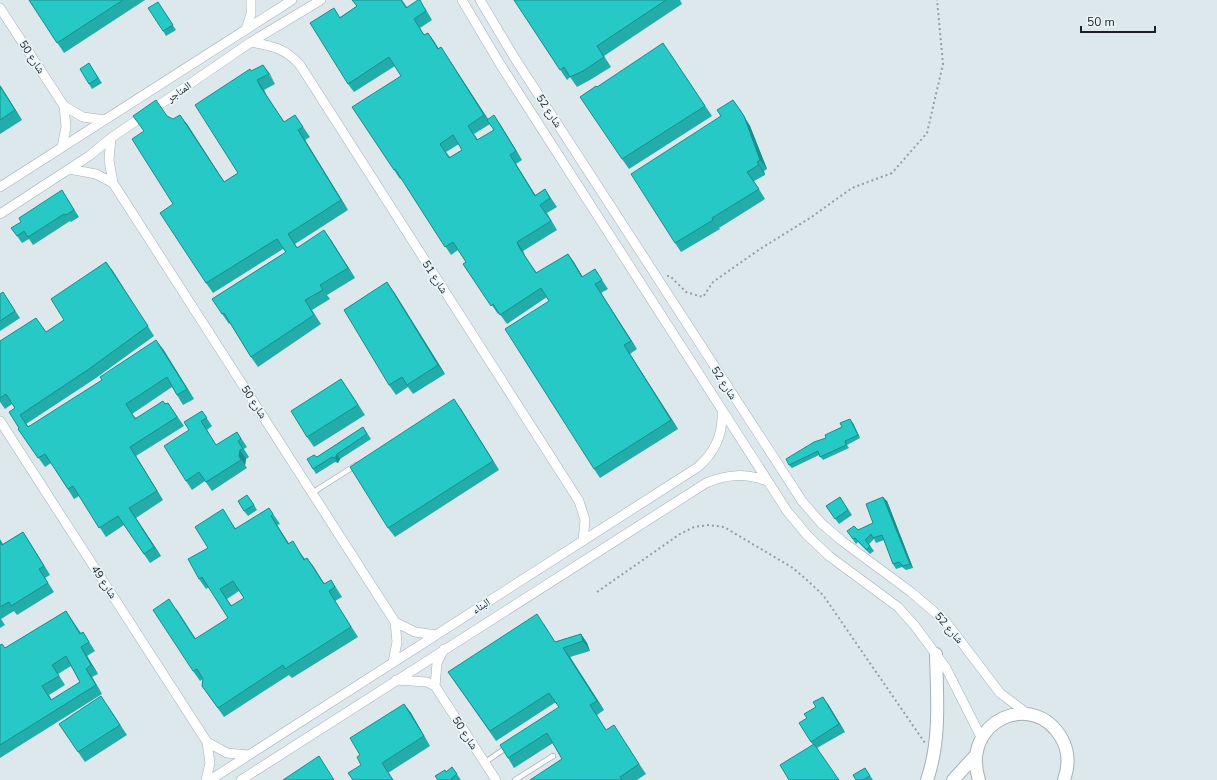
<svg xmlns="http://www.w3.org/2000/svg" width="1217" height="780" font-family="'Nunito Sans','Noto Naskh Arabic',sans-serif">
<rect width="100%" height="100%" fill="#dce8ec"/>
<g fill="none" stroke-linecap="round" stroke-linejoin="round">
<g stroke="#a4b0b4" stroke-width="6">
<path id="lane" d="M 312,493 L 356,465
M 484,763 L 507,747
M 515,780 L 553,756"/>
</g>
<g stroke="#a4b0b4" stroke-width="10">
<path id="street" d="M 462,0 L 500,64 L 787,511 L 807,535 L 829,556 L 898,607 L 915,626 L 946,668 L 981,737
M 480,0 L 514,57 L 802,501 L 821,523 L 842,541 L 911,592 L 946,622 L 1000,693 L 1028,714
M 0,8 L 64,106 L 66,127 L 62,147
M 246,29 L 251,14 L 251,0
M 251,42 C 272,46 285,48 300,65 L 579,501 L 585,520 L 583,541
M 64,106 L 83,117 L 105,120
M 111,138 L 109,160 L 113,183 L 395,622 L 397,642 L 393,662
M 69,169 L 96,174 L 113,183
M 0,187 L 292,0
M 0,214 L 89,156 L 111,138 L 251,42 L 321,0
M 0,421 L 207,742 L 210,763 L 206,780
M 395,622 L 415,632 L 436,635
M 396,680 L 427,682 L 435,686 L 496,780
M 435,686 L 437,663 L 444,649
M 207,742 L 227,753 L 248,755
M 210,780 L 698,467 C 715,452 723,435 722,413
M 241,780 L 706,483 C 728,474 745,473 767,481"/>
</g>
<g stroke="#a4b0b4" stroke-width="14">
<path id="secondary" d="M 927,780 C 941,740 937,696 936,654
M 953,780 L 975,756
M 979,780 C 960,721 1034,688 1062,739 C 1069,752 1069,766 1064,780"/>
</g>
<path stroke="#959ea1" stroke-width="2" stroke-dasharray="2 3" stroke-linecap="butt" d="M 667,276 L 670,276 L 686,292 L 703,297 L 713,282 L 760,249 L 810,218 L 852,188 L 892,173 L 927,133 L 943,64 L 937,0
M 597,592 L 680,534 L 694,527 L 709,525 L 724,527 L 793,568 L 808,581 L 823,595 L 925,743"/>
<use href="#lane" stroke="#fff" stroke-width="4.5"/>
<use href="#street" stroke="#fff" stroke-width="9"/>
<use href="#secondary" stroke="#fff" stroke-width="12"/>
</g>
<path fill="#22adab" fill-rule="evenodd" d="M 29,0 L 145,0 L 64,53 Z
M 352,0 L 402,0 L 407,7 L 425,8 L 432,20 L 420,28 L 424,35 L 428,33 L 439,49 L 441,47 L 488,119 L 500,124 L 522,160 L 516,164 L 535,195 L 545,189 L 557,207 L 547,213 L 557,230 L 523,251 L 525,256 L 537,273 L 568,254 L 583,277 L 595,269 L 608,289 L 601,293 L 637,349 L 630,354 L 678,429 L 600,478 L 594,469 L 549,301 L 547,297 L 507,324 L 499,313 L 498,314 L 463,264 L 466,262 L 458,250 L 451,255 L 401,178 L 400,179 L 394,170 L 401,76 L 395,66 L 354,92 L 348,84 L 340,17 L 357,6 ZM 490,124 L 494,130 L 478,140 L 474,134 ZM 459,144 L 462,150 L 450,157 L 446,152 Z
M 514,0 L 680,0 L 682,4 L 604,56 L 611,67 L 590,80 L 577,87 L 570,77 L 567,80 Z
M 161,7 L 176,30 L 166,36 L 163,31 Z
M 670,53 L 712,116 L 629,169 L 622,159 L 597,87 Z
M 89,63 L 102,83 L 92,89 L 89,84 Z
M 263,65 L 275,84 L 264,90 L 267,96 L 284,122 L 295,115 L 310,137 L 305,140 L 348,210 L 295,244 L 297,247 L 331,240 L 355,278 L 327,295 L 330,299 L 312,310 L 321,324 L 258,367 L 251,357 L 230,323 L 229,324 L 212,299 L 286,252 L 283,249 L 213,293 L 206,283 L 144,131 L 167,116 L 173,119 L 187,124 L 224,182 L 238,173 L 252,71 Z
M 0,85 L 22,120 L 0,134 Z
M 740,109 L 750,126 L 767,169 L 764,171 L 765,175 L 754,181 L 765,199 L 719,228 L 720,229 L 681,252 L 675,243 Z
M 67,198 L 79,217 L 71,222 L 70,221 L 33,245 L 29,239 L 22,243 L 17,236 Z
M 106,262 L 154,336 L 96,378 L 26,424 L 29,427 L 163,349 L 194,399 L 183,405 L 177,395 L 172,387 L 132,414 L 136,418 L 168,403 L 184,426 L 136,456 L 163,500 L 136,518 L 161,556 L 150,563 L 124,525 L 106,537 L 79,496 L 74,499 L 51,463 L 45,467 L 18,429 L 19,428 L 15,408 L 12,404 L 5,409 L 0,402 L 0,341 L 46,332 L 64,320 Z
M 3,292 L 20,318 L 0,331 L 0,294 Z
M 394,292 L 445,374 L 413,394 L 408,387 L 396,395 L 389,385 Z
M 341,379 L 365,415 L 314,447 L 307,437 Z
M 461,409 L 499,470 L 395,537 L 388,528 Z
M 202,411 L 212,426 L 207,430 L 216,445 L 237,432 L 247,447 L 244,449 L 249,457 L 246,459 L 245,465 L 247,468 L 212,491 L 205,481 L 192,490 L 186,481 L 189,430 Z
M 853,423 L 860,438 L 847,445 L 849,448 L 823,460 L 819,455 L 792,468 L 789,465 Z
M 363,427 L 371,439 L 340,459 L 338,463 L 335,462 L 316,474 L 313,469 L 317,457 Z
M 840,497 L 852,515 L 839,524 L 826,506 Z
M 251,500 L 257,510 L 248,516 L 244,511 Z
M 887,501 L 913,568 L 906,570 L 902,567 L 896,569 L 893,564 L 884,540 L 876,543 L 874,539 L 869,544 L 874,551 L 870,554 L 858,542 L 856,544 L 847,531 L 858,530 L 873,523 Z
M 269,508 L 280,524 L 277,525 L 289,544 L 299,551 L 305,559 L 307,558 L 324,584 L 331,580 L 337,589 L 342,597 L 335,601 L 358,637 L 292,678 L 289,675 L 224,717 L 202,686 L 203,679 L 200,681 L 193,671 L 176,608 L 196,639 L 228,618 L 209,587 L 206,589 L 199,579 L 208,548 L 229,519 L 236,529 ZM 239,591 L 244,598 L 232,606 L 227,599 Z
M 23,532 L 50,575 L 45,578 L 54,592 L 17,615 L 14,611 L 1,619 L 5,625 L 0,628 L 0,539 L 3,544 Z
M 66,611 L 81,633 L 83,632 L 95,651 L 87,656 L 98,674 L 92,677 L 102,694 L 0,758 L 0,645 L 5,648 ZM 71,666 L 80,682 L 52,700 L 49,695 L 65,685 L 58,674 Z
M 544,624 L 555,642 L 581,634 L 587,643 L 590,651 L 570,657 L 604,710 L 597,715 L 606,730 L 620,735 L 646,774 L 637,780 L 530,780 L 562,759 L 553,743 L 514,768 L 508,758 L 559,707 L 556,702 L 496,741 L 448,672 Z
M 404,704 L 411,713 L 430,746 L 388,773 L 393,780 L 353,780 L 361,765 L 360,755 Z
M 828,704 L 845,732 L 817,748 L 813,745 L 811,742 L 807,718 Z
M 108,706 L 127,735 L 85,762 L 78,752 Z
M 452,767 L 461,780 L 438,780 L 446,772 Z
M 865,768 L 873,780 L 856,780 Z"/>
<path fill="#1b8d8b" d="M 428,33 L 434,41 L 444,58 L 438,49 Z
M 441,47 L 447,56 L 491,124 L 484,115 Z
M 263,65 L 270,74 L 275,84 L 269,74 Z
M 257,80 L 264,90 L 267,96 L 291,132 L 260,86 Z
M 0,85 L 22,120 L 15,110 Z
M 733,100 L 750,126 L 767,169 L 760,160 Z
M 180,115 L 187,124 L 231,192 L 224,182 Z
M 494,115 L 500,124 L 522,160 L 516,151 Z
M 298,130 L 305,140 L 348,210 L 341,200 Z
M 510,155 L 516,164 L 541,204 L 535,196 Z
M 757,162 L 764,171 L 765,175 L 759,165 Z
M 324,230 L 331,240 L 355,278 L 348,268 Z
M 517,242 L 523,251 L 525,256 L 519,247 Z
M 568,254 L 574,262 L 588,286 L 582,277 Z
M 106,262 L 113,271 L 154,336 L 148,326 Z
M 387,282 L 394,292 L 445,374 L 438,365 Z
M 595,284 L 601,293 L 637,349 L 631,341 Z
M 156,340 L 163,349 L 194,399 L 187,389 Z
M 624,345 L 630,354 L 678,429 L 671,420 Z
M 341,379 L 348,389 L 365,415 L 358,405 Z
M 454,399 L 461,409 L 499,470 L 493,461 Z
M 850,419 L 853,423 L 860,438 L 858,435 Z
M 130,447 L 136,456 L 163,500 L 157,491 Z
M 240,450 L 246,459 L 245,465 L 247,468 L 239,456 Z
M 337,454 L 340,459 L 338,463 L 335,458 Z
M 883,497 L 887,501 L 913,568 L 910,564 Z
M 129,508 L 136,518 L 161,556 L 154,547 Z
M 271,516 L 277,525 L 295,553 L 288,544 Z
M 23,532 L 29,541 L 50,575 L 44,566 Z
M 307,558 L 314,567 L 330,593 L 324,584 Z
M 66,611 L 72,620 L 86,643 L 80,634 Z
M 581,634 L 587,643 L 590,651 L 583,641 Z
M 81,647 L 87,656 L 98,674 L 91,665 Z
M 563,648 L 570,657 L 604,710 L 597,701 Z
M 86,669 L 92,677 L 102,694 L 96,685 Z
M 823,697 L 828,704 L 845,732 L 839,724 Z
M 404,704 L 411,713 L 430,746 L 424,736 Z"/>
<path fill="#27c9c7" stroke="#1b8d8b" fill-rule="evenodd" d="M 29,0 L 123,0 L 57,43 Z
M 352,0 L 401,0 L 406,8 L 418,0 L 420,0 L 426,11 L 414,19 L 424,35 L 428,33 L 438,49 L 441,47 L 484,115 L 468,126 L 477,140 L 494,130 L 487,120 L 494,115 L 516,151 L 510,155 L 535,196 L 545,189 L 550,198 L 540,205 L 551,221 L 517,242 L 519,247 L 536,273 L 568,254 L 582,277 L 595,269 L 602,280 L 595,284 L 631,341 L 624,345 L 671,420 L 594,469 L 505,329 L 549,301 L 541,288 L 500,315 L 493,304 L 491,306 L 463,264 L 466,262 L 453,242 L 445,247 L 395,169 L 394,170 L 352,107 L 401,76 L 389,57 L 348,84 L 310,23 L 334,8 L 340,18 L 357,6 ZM 453,135 L 462,150 L 449,158 L 440,144 Z
M 514,0 L 666,0 L 597,46 L 604,57 L 583,71 L 570,77 L 564,67 L 560,70 Z
M 158,2 L 173,25 L 163,31 L 148,8 Z
M 663,43 L 705,106 L 622,159 L 580,97 L 596,86 L 597,87 Z
M 89,63 L 98,78 L 89,84 L 80,69 Z
M 263,65 L 269,74 L 257,80 L 260,86 L 284,122 L 295,115 L 303,127 L 298,130 L 341,200 L 288,234 L 297,248 L 324,230 L 348,268 L 320,285 L 323,290 L 305,300 L 314,315 L 251,357 L 224,313 L 222,314 L 212,299 L 286,252 L 277,239 L 206,283 L 160,213 L 173,204 L 132,139 L 144,131 L 133,116 L 156,100 L 167,116 L 173,119 L 180,115 L 224,182 L 238,173 L 195,105 L 250,69 L 251,71 Z
M 0,86 L 15,110 L 0,120 Z
M 733,100 L 744,116 L 760,160 L 757,162 L 759,165 L 747,172 L 759,189 L 712,218 L 713,220 L 675,243 L 631,174 L 721,116 L 717,110 Z
M 62,190 L 74,210 L 66,215 L 64,214 L 28,237 L 24,231 L 17,236 L 11,228 L 21,222 L 19,218 Z
M 106,262 L 148,326 L 89,369 L 20,415 L 28,427 L 102,380 L 100,377 L 156,340 L 187,389 L 177,395 L 167,377 L 126,404 L 135,419 L 163,401 L 165,404 L 168,403 L 177,417 L 130,447 L 157,491 L 129,508 L 154,547 L 144,554 L 118,516 L 99,528 L 73,486 L 68,489 L 45,454 L 38,458 L 18,429 L 19,428 L 9,412 L 15,408 L 6,394 L 0,398 L 0,341 L 36,318 L 46,332 L 64,320 L 51,299 Z
M 387,282 L 438,365 L 407,385 L 402,377 L 389,385 L 344,310 Z
M 3,292 L 15,311 L 0,321 L 0,294 Z
M 341,379 L 358,405 L 307,437 L 291,411 Z
M 454,399 L 493,461 L 388,528 L 350,467 Z
M 202,411 L 207,418 L 201,421 L 216,445 L 237,432 L 241,439 L 238,441 L 243,449 L 240,450 L 239,456 L 241,460 L 206,482 L 199,472 L 186,481 L 164,446 L 189,430 L 184,422 Z
M 850,419 L 858,435 L 845,441 L 846,445 L 820,457 L 818,451 L 789,465 L 786,459 L 814,442 L 826,438 L 825,435 L 842,427 L 840,423 Z
M 363,427 L 367,434 L 337,454 L 335,458 L 332,457 L 313,469 L 307,459 L 314,455 L 317,457 Z
M 247,495 L 254,505 L 244,511 L 238,501 Z
M 840,497 L 848,510 L 835,519 L 826,506 Z
M 883,497 L 910,564 L 903,566 L 899,562 L 893,564 L 882,535 L 873,538 L 871,534 L 865,540 L 870,546 L 867,550 L 855,538 L 853,539 L 847,531 L 854,526 L 858,530 L 873,523 L 866,504 Z
M 269,508 L 273,514 L 271,516 L 288,544 L 293,541 L 304,560 L 307,558 L 324,584 L 331,580 L 335,587 L 329,591 L 351,627 L 285,669 L 283,665 L 218,708 L 202,686 L 203,679 L 197,669 L 193,671 L 153,610 L 169,599 L 195,639 L 228,618 L 202,577 L 199,579 L 188,559 L 208,548 L 195,527 L 223,509 L 235,529 ZM 233,581 L 244,598 L 231,606 L 220,589 Z
M 23,532 L 44,566 L 39,569 L 48,583 L 11,606 L 9,602 L 0,607 L 0,541 L 2,545 Z
M 66,611 L 80,634 L 83,632 L 89,642 L 81,647 L 91,665 L 86,669 L 96,685 L 0,745 L 0,645 L 2,644 L 5,648 ZM 66,656 L 80,682 L 51,700 L 42,686 L 59,676 L 52,665 Z
M 537,614 L 555,642 L 581,634 L 583,641 L 563,648 L 597,701 L 590,705 L 606,730 L 614,725 L 639,764 L 620,777 L 622,780 L 530,780 L 562,759 L 547,733 L 508,758 L 500,745 L 559,707 L 549,693 L 490,731 L 448,672 Z
M 101,696 L 120,725 L 78,752 L 59,724 Z
M 823,697 L 839,724 L 811,742 L 799,723 L 807,718 L 804,714 L 816,707 L 813,702 Z
M 404,704 L 424,736 L 382,763 L 393,780 L 353,780 L 348,773 L 361,765 L 357,757 L 360,755 L 350,738 Z
M 814,744 L 839,780 L 789,780 L 780,765 Z
M 319,756 L 334,780 L 283,780 Z
M 452,767 L 457,774 L 451,779 L 452,780 L 438,780 L 435,776 L 445,770 L 446,772 Z
M 865,768 L 870,776 L 863,780 L 856,780 L 853,775 Z"/>
<g text-anchor="middle" dominant-baseline="central" stroke-width="3.5" stroke-linejoin="round" paint-order="stroke">
<g font-size="11" fill="#1d2123" stroke="#e9f5f9">
<text transform="translate(32 57) rotate(57)">شارع 50</text>
<text transform="translate(179 92) rotate(-35)">المناجر</text>
<text transform="translate(549 111) rotate(57)">شارع 52</text>
<text transform="translate(435 277) rotate(57)">شارع 51</text>
<text transform="translate(724 383) rotate(57)">شارع 52</text>
<text transform="translate(254 402) rotate(57)">شارع 50</text>
<text transform="translate(104 582) rotate(57)">شارع 49</text>
<text transform="translate(481 606) rotate(-33)">البناء</text>
<text transform="translate(949 628) rotate(49)">شارع 52</text>
<text transform="translate(465 733) rotate(57)">شارع 50</text>
</g>
</g>
<path d="M1081 26v6h74v-6" fill="none" stroke="#1d2123" stroke-width="2"/>
<text x="1087" y="26" font-size="12" fill="#1d2123" stroke="#e9f5f9" stroke-width="3" paint-order="stroke">50 m</text>
</svg>
